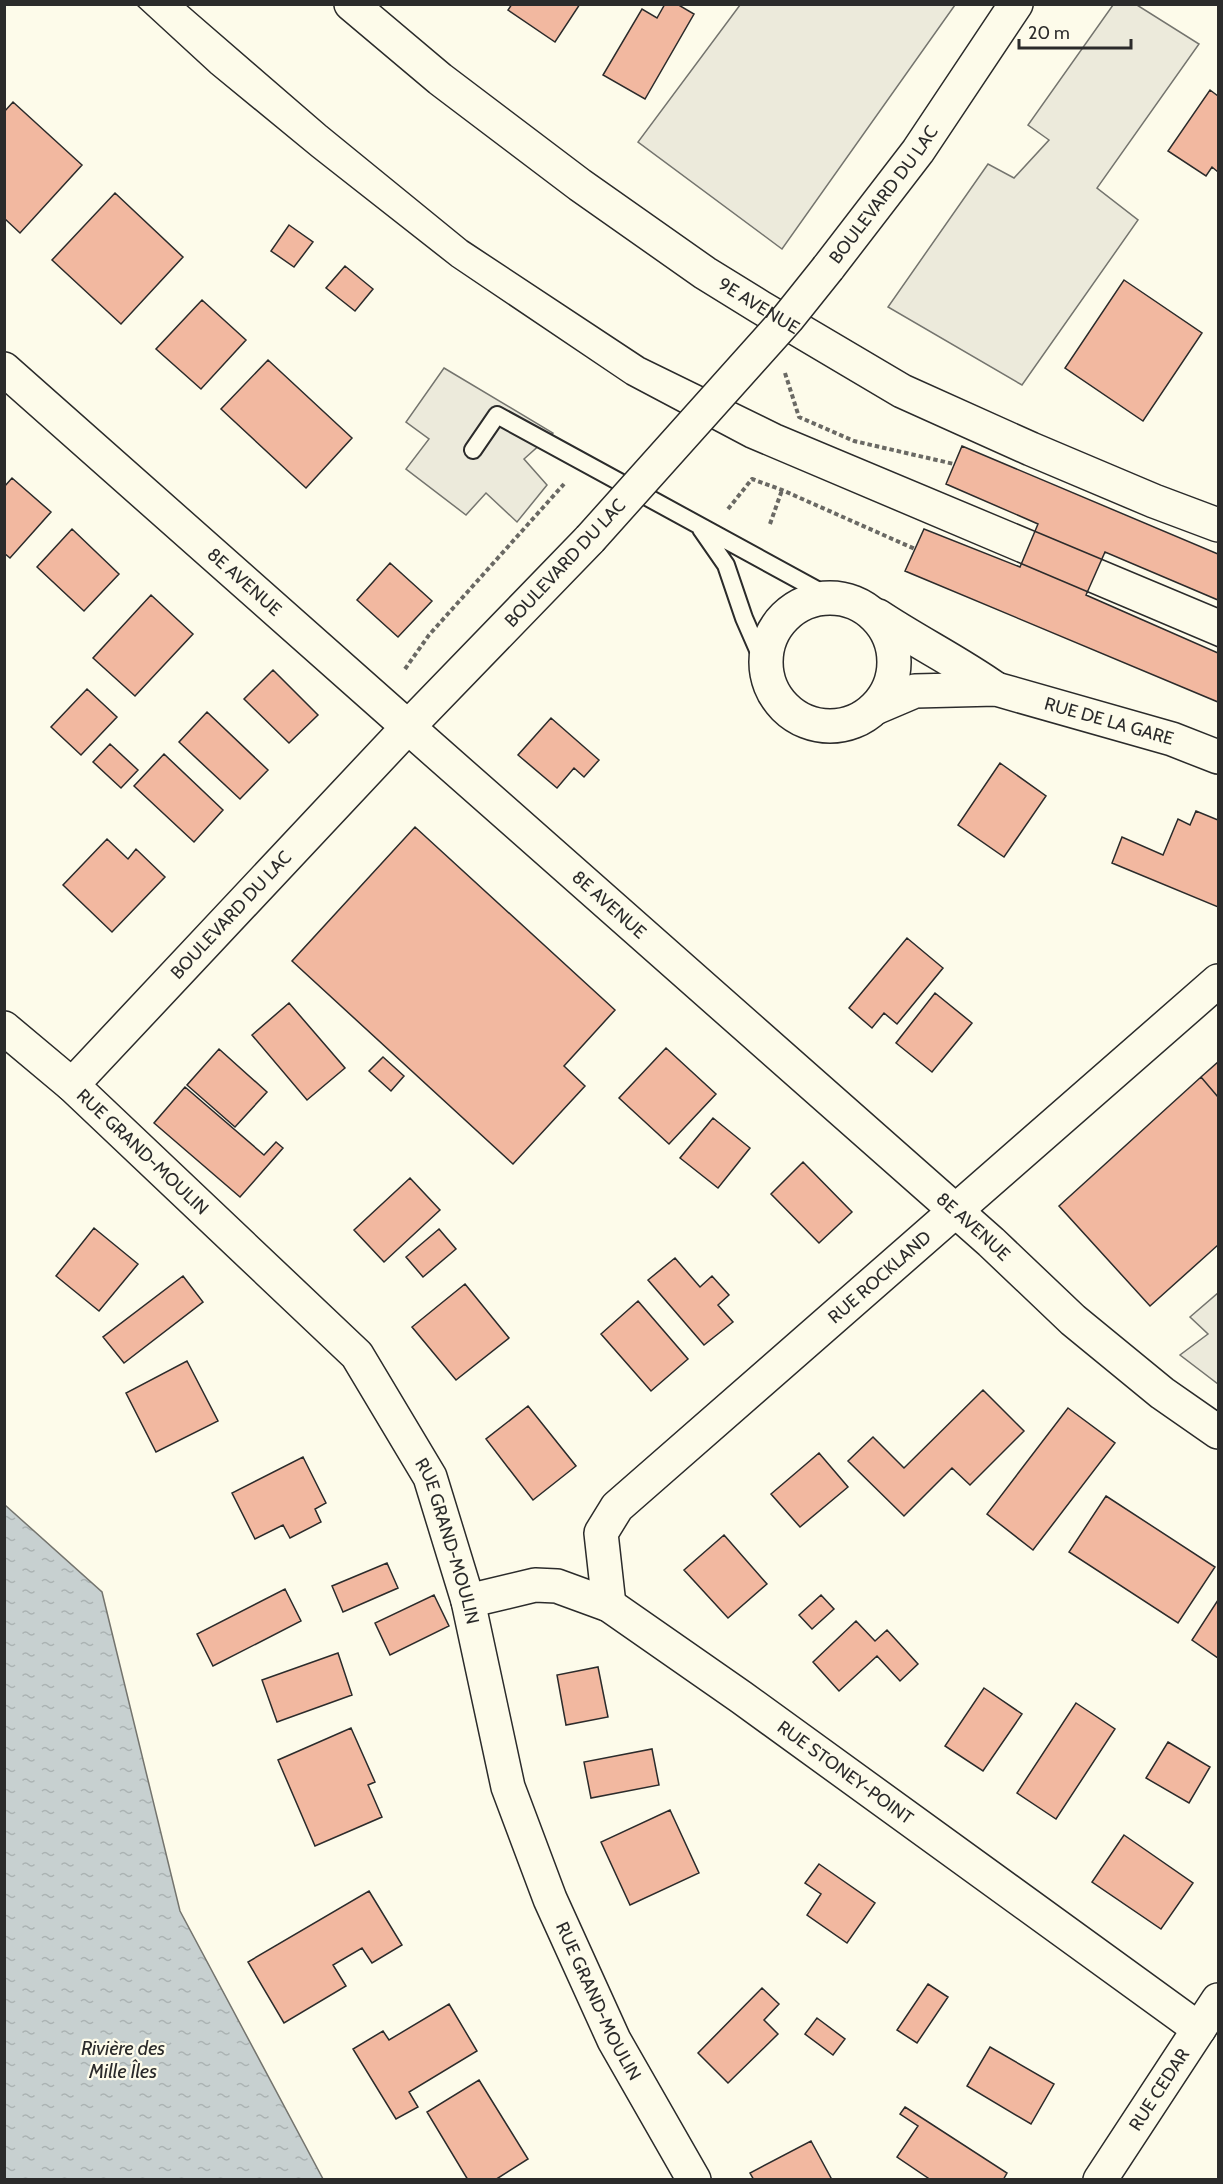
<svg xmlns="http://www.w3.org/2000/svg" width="1223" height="2184" font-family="Cabin,sans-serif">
<defs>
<pattern id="water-ripples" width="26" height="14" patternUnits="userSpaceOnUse" patternTransform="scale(1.5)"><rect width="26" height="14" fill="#c7d0d0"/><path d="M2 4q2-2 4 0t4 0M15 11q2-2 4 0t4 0" fill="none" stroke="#abb3b3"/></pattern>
</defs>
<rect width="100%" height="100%" fill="#fdfbea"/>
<path fill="#eceadb" stroke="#74746e" stroke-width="1.5" d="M 740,5 L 955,5 L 782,249 L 638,142 Z
M 1113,5 L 1137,5 L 1199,44 L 1097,188 L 1138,220 L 1022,385 L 888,307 L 988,164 L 1014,178 L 1049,140 L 1028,125 Z
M 444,368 L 553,433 L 524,459 L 547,485 L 517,522 L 486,493 L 466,515 L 406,469 L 429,439 L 406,422 Z
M 1218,1293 L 1218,1384 L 1180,1355 L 1208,1334 L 1190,1317 Z"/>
<path fill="url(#water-ripples)" stroke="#74746e" stroke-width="1.5" d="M 5,1505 L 102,1592 L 180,1911 L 323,2179 L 5,2179 Z"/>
<path fill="#f2b8a0" stroke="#2b2b2b" stroke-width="1.5" d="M 512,4 L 580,4 L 555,42 L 508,10 Z
M 665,4 L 677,4 L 694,14 L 645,99 L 603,75 L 642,9 L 657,18 Z
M 1210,90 L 1218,96 L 1218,172 L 1212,167 L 1206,176 L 1168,151 Z
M 13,102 L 82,165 L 20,233 L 4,218 L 4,112 Z
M 115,193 L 183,257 L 121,324 L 52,260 Z
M 289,225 L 313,242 L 294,267 L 271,251 Z
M 345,266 L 373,289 L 355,311 L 326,288 Z
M 1124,280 L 1202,333 L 1143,421 L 1065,368 Z
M 202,300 L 246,340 L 201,389 L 156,349 Z
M 268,360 L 352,438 L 306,488 L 221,409 Z
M 962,446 L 1218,554 L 1218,600 L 1105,552 L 1086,595 L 1218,653 L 1218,702 L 905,571 L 924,529 L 1020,567 L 1038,524 L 946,484 Z
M 12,478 L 51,512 L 10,558 L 4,553 L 4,487 Z
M 72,529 L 119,574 L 84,611 L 37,567 Z
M 390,563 L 432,601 L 398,637 L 357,600 Z
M 151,595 L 193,634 L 135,696 L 93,658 Z
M 273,670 L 318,715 L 289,743 L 244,699 Z
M 87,689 L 117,717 L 81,755 L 51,727 Z
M 207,712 L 268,770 L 240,799 L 179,742 Z
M 551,718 L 599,760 L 584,777 L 574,768 L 557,788 L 518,755 Z
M 110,744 L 138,770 L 121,788 L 93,762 Z
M 164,754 L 223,810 L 194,842 L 134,786 Z
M 1000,763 L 1046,796 L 1004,857 L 958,825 Z
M 1196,811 L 1218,820 L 1218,907 L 1112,863 L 1122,837 L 1163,855 L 1178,819 L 1190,825 Z
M 415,827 L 615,1010 L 564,1066 L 585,1086 L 513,1164 L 292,961 Z
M 107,839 L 128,859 L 136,849 L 165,877 L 112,932 L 63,885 Z
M 907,938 L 943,968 L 897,1024 L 884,1013 L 872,1028 L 849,1008 Z
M 935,993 L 972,1023 L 932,1072 L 896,1043 Z
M 289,1003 L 345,1068 L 307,1100 L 252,1035 Z
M 666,1048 L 716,1094 L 669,1144 L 619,1098 Z
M 219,1049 L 267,1092 L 235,1127 L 187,1085 Z
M 383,1057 L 404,1076 L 391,1091 L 369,1071 Z
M 1218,1062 L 1218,1097 L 1201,1077 Z
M 1201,1077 L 1218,1097 L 1218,1245 L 1150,1306 L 1059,1206 Z
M 185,1087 L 264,1155 L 276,1142 L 283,1148 L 240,1197 L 154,1123 Z
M 713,1118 L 750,1148 L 718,1188 L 680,1158 Z
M 803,1162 L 852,1212 L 819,1243 L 771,1194 Z
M 410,1178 L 440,1210 L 384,1262 L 354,1230 Z
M 94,1228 L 138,1264 L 99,1311 L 56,1276 Z
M 439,1229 L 456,1249 L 423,1277 L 406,1257 Z
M 675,1258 L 700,1287 L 712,1276 L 729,1295 L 718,1305 L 733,1322 L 704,1345 L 648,1280 Z
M 183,1276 L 203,1302 L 124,1363 L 103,1337 Z
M 465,1284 L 509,1338 L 456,1380 L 412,1327 Z
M 638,1301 L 688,1359 L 651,1391 L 601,1334 Z
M 187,1361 L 218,1421 L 156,1452 L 126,1393 Z
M 983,1390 L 1024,1431 L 970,1485 L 952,1468 L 904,1516 L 848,1461 L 873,1437 L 904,1468 Z
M 528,1406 L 576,1466 L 533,1500 L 486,1439 Z
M 1068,1408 L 1115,1443 L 1033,1550 L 987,1514 Z
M 819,1453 L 848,1487 L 800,1527 L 771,1494 Z
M 303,1457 L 326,1503 L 315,1509 L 321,1522 L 290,1538 L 283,1525 L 255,1539 L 232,1493 Z
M 1106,1496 L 1215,1567 L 1178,1623 L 1069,1552 Z
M 724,1535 L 767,1584 L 728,1618 L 684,1570 Z
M 387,1563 L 398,1588 L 343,1612 L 332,1586 Z
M 285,1589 L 301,1621 L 213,1666 L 197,1634 Z
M 434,1595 L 449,1626 L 390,1655 L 375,1623 Z
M 821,1595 L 834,1609 L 812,1629 L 799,1615 Z
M 1218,1600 L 1218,1658 L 1192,1640 Z
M 856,1621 L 875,1641 L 887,1630 L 918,1664 L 900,1681 L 877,1656 L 839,1691 L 813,1662 Z
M 338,1653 L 352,1695 L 277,1722 L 262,1680 Z
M 598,1667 L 608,1717 L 566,1725 L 557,1675 Z
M 984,1688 L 1022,1714 L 983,1771 L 945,1746 Z
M 1076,1703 L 1115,1729 L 1056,1819 L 1017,1793 Z
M 351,1728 L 375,1782 L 368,1785 L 382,1817 L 315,1846 L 278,1760 Z
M 1168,1742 L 1210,1767 L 1189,1803 L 1146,1778 Z
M 652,1749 L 659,1785 L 591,1798 L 584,1762 Z
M 670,1810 L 699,1873 L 630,1905 L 601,1842 Z
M 1124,1835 L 1193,1883 L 1161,1929 L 1092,1882 Z
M 819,1864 L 875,1903 L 847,1943 L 807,1915 L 821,1894 L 805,1883 Z
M 369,1891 L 402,1945 L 372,1963 L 362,1948 L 333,1965 L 346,1986 L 284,2023 L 248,1962 Z
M 928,1984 L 948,1997 L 917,2043 L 897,2030 Z
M 762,1988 L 779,2004 L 764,2020 L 778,2034 L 728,2083 L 698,2053 Z
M 449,2004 L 477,2051 L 409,2092 L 418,2107 L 396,2119 L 353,2049 L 383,2031 L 389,2040 Z
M 817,2018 L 845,2039 L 833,2055 L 805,2034 Z
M 990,2047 L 1054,2084 L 1031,2124 L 967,2086 Z
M 479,2080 L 528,2159 L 495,2180 L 468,2180 L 427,2112 Z
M 905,2107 L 1007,2173 L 1003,2180 L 931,2180 L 897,2157 L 918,2126 L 900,2114 Z
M 811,2141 L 831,2178 L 827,2180 L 754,2180 L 750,2173 Z"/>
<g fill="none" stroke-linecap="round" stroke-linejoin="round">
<g stroke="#2b2b2b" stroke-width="20">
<path id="service" d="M 473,450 L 497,415 L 830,597
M 701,529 L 726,565 L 744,618 L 765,666"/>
</g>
<g stroke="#2b2b2b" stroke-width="36">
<g id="minor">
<path id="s1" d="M 351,4 L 440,79 L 580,185 L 705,273 L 760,307 L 902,391 L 1031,449 L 1154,501 L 1218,525"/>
<path id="s2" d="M 4,369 L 408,727 L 72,1085"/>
<circle cx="830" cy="662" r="64"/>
<path d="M 878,616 C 917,642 958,662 996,689"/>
<path id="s3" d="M 875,708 L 915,691 L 996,689 L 1172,739 L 1218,757"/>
<path id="s4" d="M 4,1028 L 72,1085 L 357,1355 L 430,1477 L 468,1601 L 508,1787 L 550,1899 L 614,2040 L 694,2180"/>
<path id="s5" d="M 468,1601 L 535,1585 L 557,1586 L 609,1605 L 741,1697 L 1199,2029"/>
<path id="s6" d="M 609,1605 L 601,1533 L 617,1507 L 1218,981"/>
<path id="s7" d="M 1100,2180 L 1218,2000"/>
</g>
</g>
<g stroke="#2b2b2b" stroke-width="36">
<g id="tertiary">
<path id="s8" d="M 828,268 L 918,151 L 1016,4"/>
<path id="s9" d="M 590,539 L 408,727 L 991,1242 L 1073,1320 L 1162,1393 L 1218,1432"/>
</g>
</g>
<path stroke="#6a6964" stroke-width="4" stroke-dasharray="4.5 3" stroke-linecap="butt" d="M 785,373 L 799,417 L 854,441 L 954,464
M 728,509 L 752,479 L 782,490 L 915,549
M 770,524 L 782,490
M 405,669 L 429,635 L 564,484"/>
<use href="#service" stroke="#fdfbea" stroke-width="16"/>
<use href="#minor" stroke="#fdfbea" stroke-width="33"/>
<use href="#tertiary" stroke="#fdfbea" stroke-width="33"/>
<path stroke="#2b2b2b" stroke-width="1.5" d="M 136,4 L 211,73 L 312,156 L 452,266 L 627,384 L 746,447 L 1218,647
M 185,4 L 326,126 L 467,241 L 644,358 L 781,425 L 1218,608"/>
<g stroke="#2b2b2b" stroke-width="36" stroke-linecap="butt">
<path id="tertiary-bridge" d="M 590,539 L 788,318 L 828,268"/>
</g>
<use href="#tertiary-bridge" stroke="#fdfbea" stroke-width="33"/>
</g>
<g text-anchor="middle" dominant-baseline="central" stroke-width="4.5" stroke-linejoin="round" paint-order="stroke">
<g font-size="18" fill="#2b2b2b" stroke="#fdfbea">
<text stroke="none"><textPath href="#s8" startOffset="92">BOULEVARD DU LAC</textPath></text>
<text stroke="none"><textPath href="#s1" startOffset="508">9E AVENUE</textPath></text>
<text transform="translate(565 563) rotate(-47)">BOULEVARD DU LAC</text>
<text stroke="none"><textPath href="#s2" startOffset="321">8E AVENUE</textPath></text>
<text stroke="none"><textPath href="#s3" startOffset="242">RUE DE LA GARE</textPath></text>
<text stroke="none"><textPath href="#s9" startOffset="530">8E AVENUE</textPath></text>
<text transform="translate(231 915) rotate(-47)">BOULEVARD DU LAC</text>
<text stroke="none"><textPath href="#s4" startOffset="186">RUE GRAND-MOULIN</textPath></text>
<text stroke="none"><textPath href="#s9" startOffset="1016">8E AVENUE</textPath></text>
<text stroke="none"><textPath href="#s6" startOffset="452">RUE ROCKLAND</textPath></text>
<text stroke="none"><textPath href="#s4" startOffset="690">RUE GRAND-MOULIN</textPath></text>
<text stroke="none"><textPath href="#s5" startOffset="436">RUE STONEY-POINT</textPath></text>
<text stroke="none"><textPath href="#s4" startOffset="1176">RUE GRAND-MOULIN</textPath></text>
<text stroke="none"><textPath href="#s7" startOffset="108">RUE CEDAR</textPath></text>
</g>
<g font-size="20" font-style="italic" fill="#2b2b2b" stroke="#fdfbea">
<text x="123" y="2048">Rivière des<tspan x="123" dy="23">Mille Îles</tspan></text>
</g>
</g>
<rect width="1223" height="2184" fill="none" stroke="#2b2b2b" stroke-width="12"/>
<path d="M1019 39v9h112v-9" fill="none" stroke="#2b2b2b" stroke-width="3"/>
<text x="1028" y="39" font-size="18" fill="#2b2b2b" stroke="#fdfbea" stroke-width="4.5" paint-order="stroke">20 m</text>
</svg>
